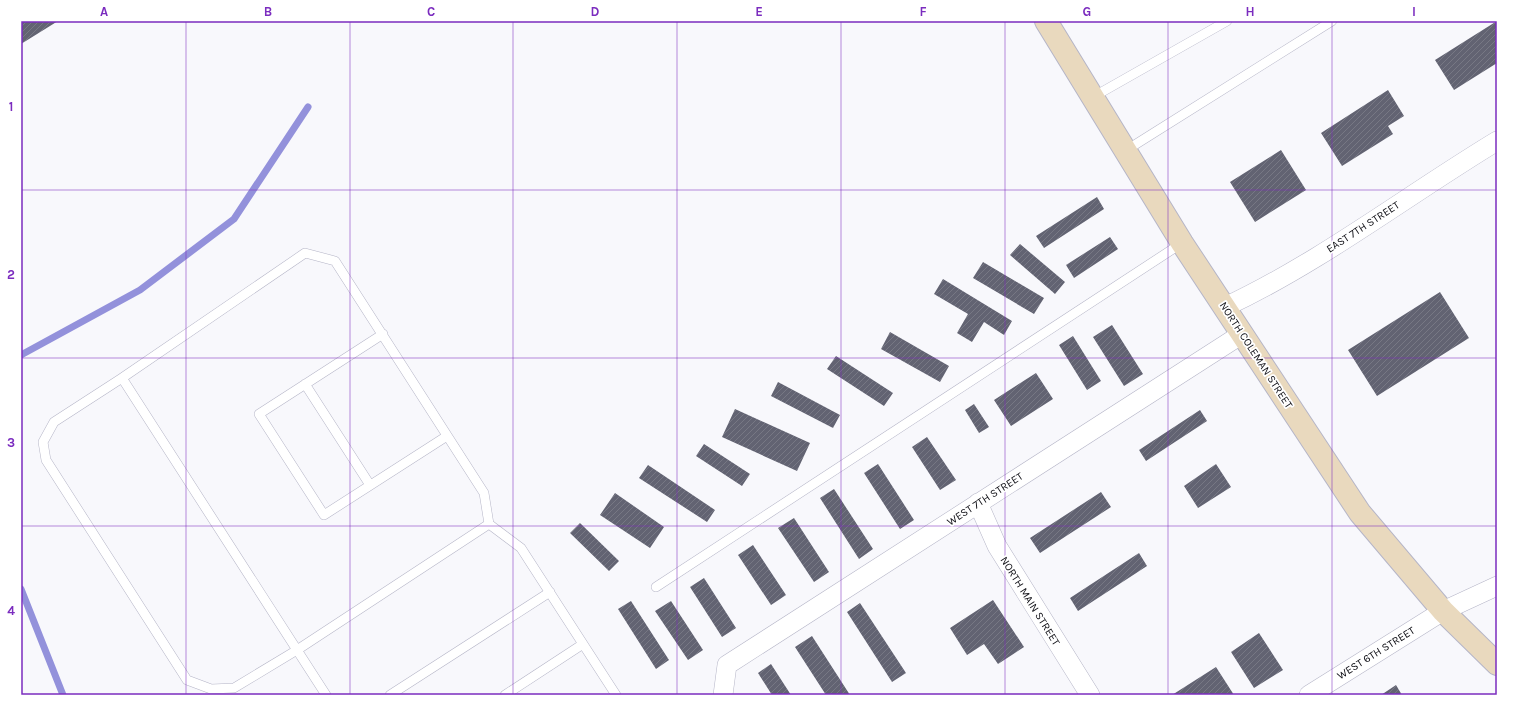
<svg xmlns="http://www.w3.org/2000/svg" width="1518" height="716" font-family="Karla,sans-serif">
<defs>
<pattern id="building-hatch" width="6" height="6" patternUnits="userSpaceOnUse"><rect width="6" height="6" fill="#626372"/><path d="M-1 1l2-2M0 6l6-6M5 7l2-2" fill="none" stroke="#777884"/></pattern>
</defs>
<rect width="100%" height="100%" fill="#f8f8fc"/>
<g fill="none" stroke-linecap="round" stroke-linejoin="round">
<path stroke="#9391db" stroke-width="7" d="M 21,355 L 140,290 L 234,219 L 308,107
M 21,589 L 63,695"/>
</g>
<path fill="url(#building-hatch)" d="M 21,21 L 58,21 L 21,44 Z
M 1497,21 L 1497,63 L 1454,90 L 1435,60 Z
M 1388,90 L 1404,116 L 1388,126 L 1393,134 L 1342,166 L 1321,133 Z
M 1281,150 L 1306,190 L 1255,222 L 1230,182 Z
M 1097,197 L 1104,209 L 1044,248 L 1036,236 Z
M 1110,237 L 1118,249 L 1074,278 L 1066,265 Z
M 1020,244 L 1065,282 L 1055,294 L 1010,255 Z
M 983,262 L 1044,298 L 1034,314 L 973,278 Z
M 943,279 L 1012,321 L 1004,335 L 984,322 L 972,342 L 957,333 L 968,314 L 934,294 Z
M 1440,292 L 1469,338 L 1377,396 L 1348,350 Z
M 1112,325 L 1143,374 L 1124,386 L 1093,337 Z
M 890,332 L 949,366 L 940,382 L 881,349 Z
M 1073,336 L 1101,381 L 1087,390 L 1059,345 Z
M 836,356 L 893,393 L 884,406 L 827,369 Z
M 1036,373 L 1053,399 L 1011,426 L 994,400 Z
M 778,382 L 840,415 L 833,428 L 771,396 Z
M 974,404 L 989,427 L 979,433 L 965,410 Z
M 735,409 L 810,443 L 797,471 L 722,437 Z
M 1200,410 L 1207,421 L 1146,461 L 1139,450 Z
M 927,437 L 956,480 L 940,490 L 912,447 Z
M 704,444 L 750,474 L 742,486 L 696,456 Z
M 878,464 L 914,520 L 900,529 L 864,473 Z
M 1216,464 L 1231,487 L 1198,508 L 1184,486 Z
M 648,465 L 715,510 L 707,522 L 639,478 Z
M 834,489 L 873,549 L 859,559 L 820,498 Z
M 1101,492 L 1111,507 L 1040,553 L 1030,538 Z
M 615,493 L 664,527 L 650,548 L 600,515 Z
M 794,518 L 829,572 L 814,582 L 778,528 Z
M 580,523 L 619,561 L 609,571 L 570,533 Z
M 753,545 L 786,595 L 771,605 L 738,555 Z
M 1139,553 L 1147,566 L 1078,611 L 1070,598 Z
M 704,578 L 736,628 L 722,637 L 690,587 Z
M 993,600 L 1024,647 L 998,664 L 984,644 L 967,655 L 950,628 Z
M 631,601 L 669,660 L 656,669 L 618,609 Z
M 671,601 L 703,650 L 688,660 L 655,611 Z
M 860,603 L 906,673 L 892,682 L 847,612 Z
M 1259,633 L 1283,670 L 1254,688 L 1231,652 Z
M 812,636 L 850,695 L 826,695 L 795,647 Z
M 771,664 L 791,695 L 772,695 L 758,673 Z
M 1216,667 L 1234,695 L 1172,695 Z
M 1396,685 L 1402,695 L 1381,695 Z"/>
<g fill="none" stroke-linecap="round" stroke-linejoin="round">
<g stroke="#b5b5c7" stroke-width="10">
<path id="lane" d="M 1093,97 L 1227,21
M 1125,151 L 1332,21
M 383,334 L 259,414 L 324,515 L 447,436
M 122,378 L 54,422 L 43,442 L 46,460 L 187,680 L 211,689 L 234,688 L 297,650 L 489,524 L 484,493 L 335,261 L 305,253 L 122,378 L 297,650 L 326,695
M 305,384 L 370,485
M 489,524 L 521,548 L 583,644
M 656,587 L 1182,243
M 390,695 L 550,592
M 505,695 L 583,644 L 616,695"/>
</g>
<g stroke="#b5b5c7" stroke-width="20">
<path id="street" d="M 1225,307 C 1321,262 1406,196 1497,141
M 978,503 L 997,546 L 1090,695
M 723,695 L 727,665 L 1242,334
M 1309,695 L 1443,611 L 1497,586"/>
</g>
<g stroke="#b5b5c7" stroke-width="24">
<path id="secondary" d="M 1046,21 L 1182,243 L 1360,513 L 1443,611 L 1497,664"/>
</g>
<use href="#lane" stroke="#fff" stroke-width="9"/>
<use href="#street" stroke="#fff" stroke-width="19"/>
<use href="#secondary" stroke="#e9d9be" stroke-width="22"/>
</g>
<path fill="none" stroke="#7b2cbf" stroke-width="1" stroke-opacity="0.55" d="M 186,21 L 186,695M 350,21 L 350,695M 513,21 L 513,695M 677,21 L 677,695M 841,21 L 841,695M 1005,21 L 1005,695M 1168,21 L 1168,695M 1332,21 L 1332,695M 21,190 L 1497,190M 21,358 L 1497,358M 21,526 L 1497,526"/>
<g text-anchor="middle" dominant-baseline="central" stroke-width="3.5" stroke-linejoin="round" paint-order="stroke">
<g font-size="11" fill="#0e0e14" stroke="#fff">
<text transform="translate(1363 227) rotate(-33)">EAST 7TH STREET</text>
<text transform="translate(1256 355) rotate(57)">NORTH COLEMAN STREET</text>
<text transform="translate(985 499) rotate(-33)">WEST 7TH STREET</text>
<text transform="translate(1030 601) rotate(58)">NORTH MAIN STREET</text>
<text transform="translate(1376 653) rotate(-32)">WEST 6TH STREET</text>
</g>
</g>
<rect width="1518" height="716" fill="none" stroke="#ffffff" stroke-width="44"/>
<rect x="22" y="22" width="1474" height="672" fill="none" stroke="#7b2cbf" stroke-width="1.5"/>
<g font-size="13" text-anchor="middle" font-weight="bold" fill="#7b2cbf">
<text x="104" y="16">A</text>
<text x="268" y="16">B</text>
<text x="431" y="16">C</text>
<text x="595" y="16">D</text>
<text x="759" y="16">E</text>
<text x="923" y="16">F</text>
<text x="1087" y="16">G</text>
<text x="1250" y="16">H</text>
<text x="1414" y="16">I</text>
<text x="11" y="111">1</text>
<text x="11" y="279">2</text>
<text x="11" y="447">3</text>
<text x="11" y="615">4</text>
</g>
</svg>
